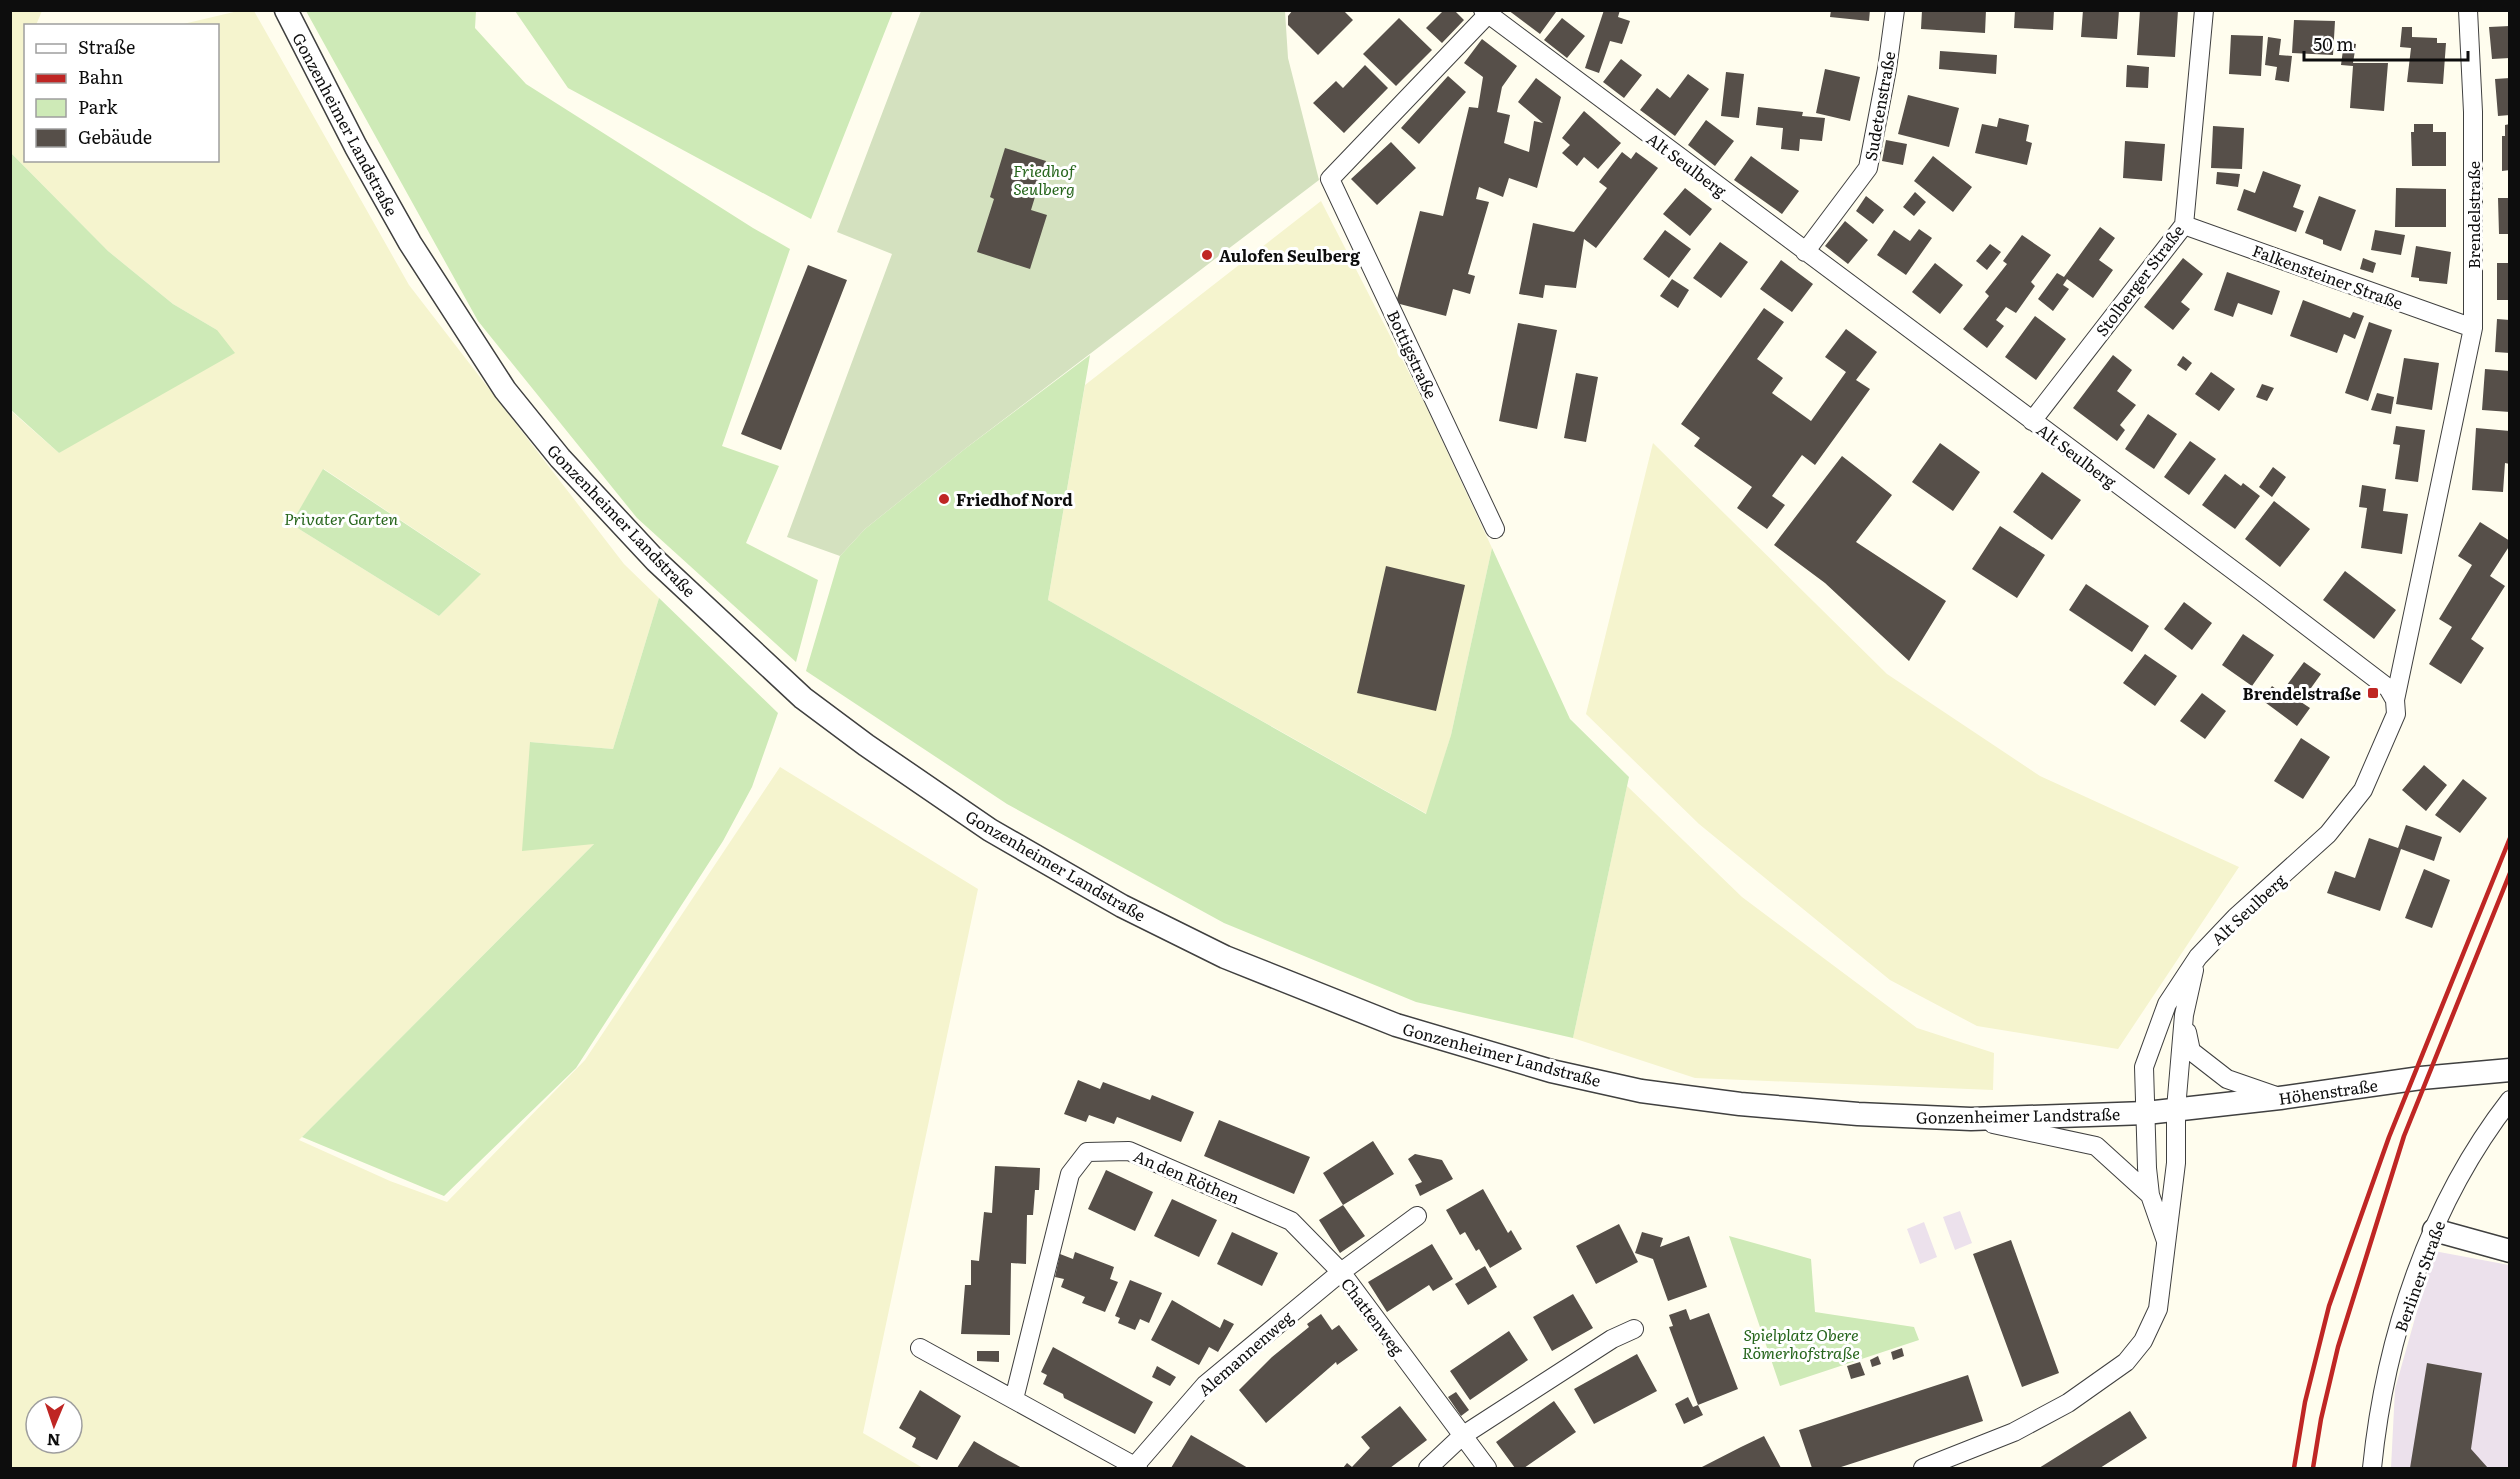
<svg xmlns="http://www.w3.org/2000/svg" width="2520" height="1479" font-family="Literata,serif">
<rect width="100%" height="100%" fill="#fffdee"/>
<path fill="#ece1ec" d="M 1960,1211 L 1972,1243 L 1955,1250 L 1943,1217 Z
M 1924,1222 L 1937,1257 L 1920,1264 L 1907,1229 Z
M 2434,1251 L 2509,1265 L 2509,1468 L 2391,1468 L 2395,1389 Z"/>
<path fill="#f5f4ce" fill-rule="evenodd" d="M 11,11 L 42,11 L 36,25 L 26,26 L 26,160 L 218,160 L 218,26 L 179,25 L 238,11 L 254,11 L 409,285 L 624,564 L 659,598 L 613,749 L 530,742 L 595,843 L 299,1140 L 390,1181 L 447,1202 L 585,1060 L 780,767 L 978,889 L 863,1433 L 923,1468 L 11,1468 L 10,410 L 59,453 L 217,330 L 173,304 L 108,251 L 11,153 ZM 324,469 L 480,573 L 480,574 L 439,616 L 291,524 ZM 36,1407 L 72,1407 L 72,1443 L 36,1443 Z
M 1321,201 L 1426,406 L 1492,548 L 1451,735 L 1427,814 L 1048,600 L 1085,385 Z
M 1653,443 L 1887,674 L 2040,776 L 2239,867 L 2118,1049 L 1977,1026 L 1890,980 L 1699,824 L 1586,714 Z
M 1627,786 L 1742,897 L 1917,1028 L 1994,1053 L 1993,1090 L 1695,1078 L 1573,1038 Z"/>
<path fill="#ceeab7" d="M 306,11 L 476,11 L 475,28 L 526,84 L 753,228 L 790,249 L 722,446 L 779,466 L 746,543 L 818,580 L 796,662 L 637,518 L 478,321 Z
M 515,11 L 893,11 L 811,219 L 568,88 Z
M 11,153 L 108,251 L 173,304 L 217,330 L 235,353 L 59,453 L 11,410 Z
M 1090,355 L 1048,600 L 1426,814 L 1451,735 L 1492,548 L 1570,719 L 1629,777 L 1573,1038 L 1416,1002 L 1224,923 L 1007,804 L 806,671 L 840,556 L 865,529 L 966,448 Z
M 323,469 L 481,574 L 439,616 L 291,524 Z
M 659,598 L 778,713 L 752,787 L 723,841 L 576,1068 L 444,1196 L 302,1137 L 594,844 L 522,851 L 530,742 L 613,749 Z
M 1729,1236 L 1811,1259 L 1815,1312 L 1914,1327 L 1919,1340 L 1780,1386 Z"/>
<path fill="#d4e1bf" d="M 921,11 L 1285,11 L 1288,58 L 1319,180 L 966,448 L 865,529 L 840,556 L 787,537 L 892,254 L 837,232 Z"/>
<path fill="#564f49" d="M 1293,10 L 1343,10 L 1353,20 L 1318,55 L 1288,25 L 1288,16 Z
M 1444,10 L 1454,10 L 1464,20 L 1442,43 L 1426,28 Z
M 1508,10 L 1554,10 L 1556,12 L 1540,34 Z
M 1604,10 L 1620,10 L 1618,17 L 1630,21 L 1622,44 L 1610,41 L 1599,73 L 1585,68 Z
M 1831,10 L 1870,10 L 1869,21 L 1830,17 Z
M 1922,10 L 1986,10 L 1985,33 L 1921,29 Z
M 2015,10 L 2054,10 L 2053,30 L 2014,28 Z
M 2083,10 L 2119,10 L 2117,39 L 2081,37 Z
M 2140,10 L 2178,10 L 2175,57 L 2137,55 Z
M 1399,18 L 1432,50 L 1396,86 L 1363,54 Z
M 1562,18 L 1585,36 L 1567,58 L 1544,40 Z
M 2294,20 L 2335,21 L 2333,55 L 2292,53 Z
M 2510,26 L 2510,58 L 2492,59 L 2489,27 Z
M 2402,27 L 2412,27 L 2412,37 L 2437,38 L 2437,43 L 2446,43 L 2443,84 L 2407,82 L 2411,48 L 2400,47 Z
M 2231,35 L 2263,36 L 2261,76 L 2229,74 Z
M 2268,37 L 2281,39 L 2279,55 L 2292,56 L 2289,82 L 2275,80 L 2277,67 L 2265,65 Z
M 1482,39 L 1517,66 L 1502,87 L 1497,112 L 1510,115 L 1504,143 L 1529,152 L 1534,121 L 1543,123 L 1518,102 L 1536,78 L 1561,97 L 1537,188 L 1509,178 L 1503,197 L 1479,187 L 1476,199 L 1489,202 L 1468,274 L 1475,276 L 1470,294 L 1453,289 L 1446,316 L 1396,303 L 1420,211 L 1443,216 L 1469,107 L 1478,108 L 1483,77 L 1464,63 Z
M 2344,42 L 2356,44 L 2353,63 L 2388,63 L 2384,111 L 2350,108 L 2353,66 L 2341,65 Z
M 1940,51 L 1997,55 L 1996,74 L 1939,69 Z
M 1621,59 L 1642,75 L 1624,98 L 1603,82 Z
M 1365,65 L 1388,88 L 1344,133 L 1313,103 L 1336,81 L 1343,88 Z
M 2127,65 L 2149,67 L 2148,88 L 2126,87 Z
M 1825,69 L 1860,77 L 1850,121 L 1816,113 Z
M 1726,72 L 1744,74 L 1739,118 L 1721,116 Z
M 1688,74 L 1709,89 L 1675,136 L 1640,110 L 1657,88 L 1670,98 Z
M 1448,76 L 1466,92 L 1419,144 L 1401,128 Z
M 2510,78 L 2510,115 L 2498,116 L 2495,79 Z
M 1908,95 L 1959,108 L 1949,147 L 1898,134 Z
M 1758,107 L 1803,112 L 1802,116 L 1825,118 L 1822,141 L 1800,139 L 1799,151 L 1781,149 L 1783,128 L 1756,125 Z
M 1584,111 L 1621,143 L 1598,169 L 1584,157 L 1577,166 L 1562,153 L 1570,145 L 1562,138 Z
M 1999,118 L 2029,125 L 2026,141 L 2032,143 L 2027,165 L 1975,153 L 1982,124 L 1997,127 Z
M 1706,120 L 1734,141 L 1715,166 L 1688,145 Z
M 2414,124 L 2433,124 L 2433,132 L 2446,132 L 2446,166 L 2412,166 L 2411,132 L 2414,132 Z
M 2510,124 L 2510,170 L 2502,171 L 2502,136 L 2505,136 L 2505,125 Z
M 2213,126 L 2244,128 L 2242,169 L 2211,168 Z
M 1886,140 L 1907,144 L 1903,165 L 1882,161 Z
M 2125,141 L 2165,144 L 2162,181 L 2123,178 Z
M 1391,142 L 1416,168 L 1377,205 L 1351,179 Z
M 1005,148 L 1046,161 L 1031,210 L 1047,215 L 1030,269 L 977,252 L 994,199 L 990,197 Z
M 1622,152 L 1631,159 L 1636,152 L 1658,168 L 1596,248 L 1584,239 L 1576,288 L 1545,285 L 1543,298 L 1519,294 L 1533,223 L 1574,232 L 1607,188 L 1599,182 Z
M 1751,156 L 1799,191 L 1782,214 L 1734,180 Z
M 1933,156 L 1972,187 L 1953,212 L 1914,181 Z
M 2263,171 L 2301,185 L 2293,207 L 2304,211 L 2296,232 L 2237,210 L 2244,189 L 2255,193 Z
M 2217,172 L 2240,174 L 2238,187 L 2216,184 Z
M 1685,188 L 1712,209 L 1690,236 L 1663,214 Z
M 2396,188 L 2446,189 L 2446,227 L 2395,227 Z
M 1915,192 L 1926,202 L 1914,216 L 1903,207 Z
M 1866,196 L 1884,210 L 1873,224 L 1856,211 Z
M 2319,196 L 2356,210 L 2341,251 L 2323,244 L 2323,240 L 2305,233 Z
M 2498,198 L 2510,198 L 2510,234 L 2499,234 Z
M 1845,221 L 1868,240 L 1848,264 L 1825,246 Z
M 2100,227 L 2115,238 L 2099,260 L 2113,270 L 2093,298 L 2067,279 L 2063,285 L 2069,289 L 2053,311 L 2038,299 L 2057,273 L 2064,277 Z
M 1919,229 L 1932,238 L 1906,275 L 1877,255 L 1894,230 L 1910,241 Z
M 1665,230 L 1691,249 L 1669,278 L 1643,259 Z
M 2375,230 L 2405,235 L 2401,255 L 2371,250 Z
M 2022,235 L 2051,255 L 2031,282 L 2035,286 L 2016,313 L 2006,307 L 1996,320 L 2004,326 L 1987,348 L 1963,329 L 1989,296 L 1985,292 L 2007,264 L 2003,261 Z
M 1720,242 L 1748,262 L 1721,298 L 1693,278 Z
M 1990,244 L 2001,252 L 1987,270 L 1976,261 Z
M 2416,246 L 2451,252 L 2447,284 L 2419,281 L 2419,278 L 2411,277 Z
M 2183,258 L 2203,274 L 2181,302 L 2190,309 L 2173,330 L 2144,307 Z
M 2363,258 L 2376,263 L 2373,273 L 2360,269 Z
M 1781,260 L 1813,284 L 1792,312 L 1760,289 Z
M 1935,263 L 1963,285 L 1940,314 L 1912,292 Z
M 2497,263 L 2510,263 L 2510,300 L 2497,300 Z
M 808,265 L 847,280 L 781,450 L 741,434 Z
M 2227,272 L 2280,291 L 2272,315 L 2238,303 L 2233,317 L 2214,310 Z
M 1672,279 L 1689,290 L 1678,308 L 1660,296 Z
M 2303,300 L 2350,318 L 2353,312 L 2364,316 L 2355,339 L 2344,334 L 2337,353 L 2290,336 Z
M 1764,308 L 1784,322 L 1757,359 L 1783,378 L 1772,393 L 1811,421 L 1846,372 L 1825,357 L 1846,329 L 1877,352 L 1856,380 L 1870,389 L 1815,465 L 1802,455 L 1772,496 L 1785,505 L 1767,529 L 1737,508 L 1752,487 L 1694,446 L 1700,438 L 1681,424 Z
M 2035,316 L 2066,339 L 2036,380 L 2005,357 Z
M 2497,319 L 2510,320 L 2510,353 L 2495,352 Z
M 2369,322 L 2392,330 L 2368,401 L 2345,393 Z
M 1518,323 L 1557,330 L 1537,429 L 1499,421 Z
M 2113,355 L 2132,370 L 2117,391 L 2136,405 L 2120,425 L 2125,430 L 2117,441 L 2073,408 Z
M 2183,356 L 2192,363 L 2186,371 L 2177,365 Z
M 2404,358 L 2439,363 L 2432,410 L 2396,404 Z
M 2485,369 L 2510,371 L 2510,412 L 2482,410 Z
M 2211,372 L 2235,389 L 2219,411 L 2195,394 Z
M 1576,373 L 1598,377 L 1586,442 L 1564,438 Z
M 2262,384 L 2274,388 L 2267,401 L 2256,397 Z
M 2377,393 L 2394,397 L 2391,414 L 2371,410 Z
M 2148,414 L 2177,434 L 2154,469 L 2125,449 Z
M 2396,426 L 2425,430 L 2418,482 L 2395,479 L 2400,445 L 2393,444 Z
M 2476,428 L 2510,431 L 2510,464 L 2505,463 L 2503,492 L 2472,490 Z
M 2190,441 L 2216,459 L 2189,495 L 2164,477 Z
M 1940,443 L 1980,472 L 1953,511 L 1912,482 Z
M 1842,456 L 1892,495 L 1856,542 L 1946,601 L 1909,661 L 1825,583 L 1774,545 Z
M 2273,467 L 2286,477 L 2272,497 L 2259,487 Z
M 2042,472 L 2081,500 L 2052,540 L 2013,512 Z
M 2225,474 L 2241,486 L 2243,483 L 2260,496 L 2235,529 L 2202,505 Z
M 2362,485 L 2386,489 L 2383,511 L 2408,514 L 2402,554 L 2361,548 L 2367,508 L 2359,507 Z
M 2274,501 L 2310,529 L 2280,567 L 2245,539 Z
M 2480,522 L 2510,541 L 2510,545 L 2490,576 L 2505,586 L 2471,639 L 2484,648 L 2461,684 L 2429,664 L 2452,627 L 2439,619 L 2472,565 L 2458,556 Z
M 2000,526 L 2045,555 L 2017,598 L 1972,569 Z
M 1386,566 L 1465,585 L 1436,711 L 1357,693 Z
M 2345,571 L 2396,610 L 2374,639 L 2323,600 Z
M 2086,584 L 2149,626 L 2132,652 L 2069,610 Z
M 2184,602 L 2212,623 L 2192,650 L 2164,629 Z
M 2243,634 L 2274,655 L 2252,686 L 2222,665 Z
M 2145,654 L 2177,676 L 2155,706 L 2123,683 Z
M 2304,662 L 2321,674 L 2301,702 L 2310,708 L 2297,726 L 2262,700 L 2272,686 L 2281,693 Z
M 2202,693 L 2226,711 L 2205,739 L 2180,721 Z
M 2301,738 L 2330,757 L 2303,799 L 2274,781 Z
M 2424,765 L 2447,785 L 2426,811 L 2402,790 Z
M 2463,779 L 2487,798 L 2460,833 L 2435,815 Z
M 2406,825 L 2442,837 L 2434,861 L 2401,849 L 2380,911 L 2327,893 L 2335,871 L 2355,878 L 2369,838 L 2398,848 Z
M 2424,869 L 2450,880 L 2432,928 L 2405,918 Z
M 1078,1080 L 1100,1089 L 1103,1082 L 1150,1100 L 1152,1095 L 1194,1112 L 1181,1142 L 1117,1117 L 1114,1124 L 1089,1115 L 1086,1122 L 1064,1114 Z
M 1219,1120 L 1310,1157 L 1294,1194 L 1204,1156 Z
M 1373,1141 L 1394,1174 L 1343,1205 L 1365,1236 L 1340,1253 L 1319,1220 L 1343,1205 L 1323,1173 Z
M 1415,1154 L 1442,1160 L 1453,1179 L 1420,1196 L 1415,1185 L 1422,1182 L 1408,1159 Z
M 995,1166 L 1040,1168 L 1039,1190 L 1035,1190 L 1033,1215 L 1027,1215 L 1026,1264 L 1011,1263 L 1010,1335 L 961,1334 L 965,1285 L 971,1285 L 971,1260 L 979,1261 L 984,1212 L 992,1213 Z
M 1106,1170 L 1153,1192 L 1135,1231 L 1088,1209 Z
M 1483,1189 L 1508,1233 L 1511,1230 L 1522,1249 L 1490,1268 L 1479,1249 L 1476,1251 L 1465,1232 L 1460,1235 L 1446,1210 Z
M 1172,1199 L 1217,1220 L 1199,1257 L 1154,1236 Z
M 1619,1224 L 1638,1262 L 1596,1284 L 1576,1246 Z
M 1232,1232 L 1278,1253 L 1262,1286 L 1217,1264 Z
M 1642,1232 L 1663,1238 L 1660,1247 L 1689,1236 L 1707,1287 L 1668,1301 L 1653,1259 L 1635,1253 Z
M 2011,1240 L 2059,1373 L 2022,1387 L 1973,1254 Z
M 1432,1244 L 1453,1279 L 1433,1291 L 1429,1285 L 1387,1312 L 1368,1282 Z
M 1075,1252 L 1114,1267 L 1110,1279 L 1118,1282 L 1105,1312 L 1082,1303 L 1085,1297 L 1061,1287 L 1064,1279 L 1055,1277 L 1060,1254 L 1073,1259 Z
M 1485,1266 L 1497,1287 L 1468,1305 L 1455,1284 Z
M 1130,1280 L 1162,1293 L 1149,1323 L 1140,1319 L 1135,1330 L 1118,1323 L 1120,1318 L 1115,1316 Z
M 1573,1294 L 1593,1328 L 1552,1351 L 1533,1317 Z
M 1172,1300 L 1220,1328 L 1224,1319 L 1234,1324 L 1218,1352 L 1209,1347 L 1199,1365 L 1151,1340 Z
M 1686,1309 L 1690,1320 L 1709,1313 L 1738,1389 L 1698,1405 L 1669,1327 L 1673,1326 L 1669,1315 Z
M 1321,1314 L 1332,1330 L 1339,1325 L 1358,1350 L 1337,1365 L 1336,1362 L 1266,1423 L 1239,1390 L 1272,1357 L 1309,1327 L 1307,1324 Z
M 1509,1331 L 1528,1360 L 1470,1400 L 1450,1371 Z
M 1053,1347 L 1153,1402 L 1135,1434 L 1064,1398 L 1063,1394 L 1043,1384 L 1047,1375 L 1041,1372 Z
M 1902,1348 L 1904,1356 L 1893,1360 L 1891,1352 Z
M 977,1351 L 999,1351 L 999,1362 L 977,1361 Z
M 1637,1354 L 1657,1391 L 1594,1424 L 1574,1389 Z
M 1878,1356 L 1881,1364 L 1872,1367 L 1870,1360 Z
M 1860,1362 L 1865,1375 L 1851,1379 L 1847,1366 Z
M 2427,1363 L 2482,1373 L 2471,1449 L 2488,1468 L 2410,1468 Z
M 1157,1366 L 1176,1377 L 1170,1386 L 1152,1377 Z
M 1968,1375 L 1983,1421 L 1838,1468 L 1812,1468 L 1799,1430 Z
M 920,1390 L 961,1416 L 937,1460 L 912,1447 L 916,1438 L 899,1428 Z
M 1456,1392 L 1469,1410 L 1461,1416 L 1448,1397 Z
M 1688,1397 L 1693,1407 L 1698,1405 L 1703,1415 L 1684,1424 L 1675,1404 Z
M 1554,1401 L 1576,1432 L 1524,1468 L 1515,1468 L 1496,1442 Z
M 1400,1406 L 1427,1440 L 1390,1468 L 1343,1468 L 1347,1463 L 1352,1467 L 1370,1448 L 1361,1437 Z
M 2130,1411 L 2147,1438 L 2100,1468 L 2039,1468 Z
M 1191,1435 L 1236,1461 L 1248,1468 L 1171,1468 Z
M 1764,1436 L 1781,1468 L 1700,1468 L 1741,1447 Z
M 974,1441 L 998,1455 L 1022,1468 L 957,1468 Z"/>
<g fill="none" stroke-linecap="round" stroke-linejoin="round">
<g stroke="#404040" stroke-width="20">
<path id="minor" d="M 1483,10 L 2261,591 L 2388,688 L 2395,700 L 2396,714 L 2363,790 L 2328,834 L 2236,917 L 2198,957 L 2167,1004 L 2144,1067 L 2147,1168 L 2150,1195 L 2166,1241
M 1488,14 L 1330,179 L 1495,529
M 2184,225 L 2473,328
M 1805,252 L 1868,168 L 1887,69 L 1895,10
M 2032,421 L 2184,225 L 2204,10
M 2395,700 L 2473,328 L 2473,112 L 2468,10
M 2187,1032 L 2191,1051 L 2227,1079 L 2279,1097
M 2176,1109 L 2184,1015 L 2194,970
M 1993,1124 L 2096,1146 L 2150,1195
M 1417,1216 L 1341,1272 L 1487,1468
M 920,1348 L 1138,1468
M 1014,1399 L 1070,1174 L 1087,1152 L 1129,1151 L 1291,1221 L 1341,1272 L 1205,1385 L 1133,1468
M 1428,1468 L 1462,1436 L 1612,1339 L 1634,1329
M 1923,1468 L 2014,1432 L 2068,1403 L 2126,1362 L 2143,1341 L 2158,1309 L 2176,1163 L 2176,1116
M 2372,1468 C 2385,1338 2429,1204 2510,1100"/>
</g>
<g stroke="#404040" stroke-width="25">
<path id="tertiary" d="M 286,10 L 356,147 L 410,243 L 505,390 L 560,458 L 656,561 L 803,698 L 866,745 L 990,830 L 1122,906 L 1225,957 L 1396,1025 L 1551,1071 L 1641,1091 L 1740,1104 L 1858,1114 L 1971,1119 L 2146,1113 L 2280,1098 L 2421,1078 L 2510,1070
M 2434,1230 L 2510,1251"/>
</g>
<use href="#minor" stroke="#fff" stroke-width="18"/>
<use href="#tertiary" stroke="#fff" stroke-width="22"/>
<path stroke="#bf2624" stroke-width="4.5" d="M 2294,1468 L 2305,1402 L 2329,1306 L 2389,1137 L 2510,838
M 2313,1468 L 2321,1419 L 2338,1347 L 2404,1136 L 2510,873"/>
</g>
<g fill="#bf2624" stroke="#fff" stroke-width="2">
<circle cx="1207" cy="255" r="6"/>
<circle cx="944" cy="499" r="6"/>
<rect x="2367" y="687" width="12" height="12" rx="3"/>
</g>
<g text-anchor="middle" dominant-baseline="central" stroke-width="6" stroke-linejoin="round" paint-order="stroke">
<g font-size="16" fill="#0d0d0d" stroke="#fff">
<text transform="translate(1879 106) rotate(-80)">Sudetenstraße</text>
<text transform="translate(346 124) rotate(62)">Gonzenheimer Landstraße</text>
<text transform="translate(1687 164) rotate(37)">Alt Seulberg</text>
<text transform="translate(2473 215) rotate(-90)">Brendelstraße</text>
<text transform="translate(2328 276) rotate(20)">Falkensteiner Straße</text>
<text transform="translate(2139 280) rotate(-53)">Stolberger Straße</text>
<text transform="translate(1413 354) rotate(65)">Bottigstraße</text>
<text transform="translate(2077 455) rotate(37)">Alt Seulberg</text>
<text transform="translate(622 520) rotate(46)">Gonzenheimer Landstraße</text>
<text transform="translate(1056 865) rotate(30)">Gonzenheimer Landstraße</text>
<text transform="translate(2248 909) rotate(-43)">Alt Seulberg</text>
<text transform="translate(1502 1054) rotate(15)">Gonzenheimer Landstraße</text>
<text transform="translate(2328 1091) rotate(-8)">Höhenstraße</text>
<text transform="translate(2018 1115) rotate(-1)">Gonzenheimer Landstraße</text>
<text transform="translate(1187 1176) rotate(23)">An den Röthen</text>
<text transform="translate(2419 1276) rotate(-70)">Berliner Straße</text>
<text transform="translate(1373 1316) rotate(53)">Chattenweg</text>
<text transform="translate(1245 1353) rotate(-41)">Alemannenweg</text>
</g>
<g font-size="16" font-style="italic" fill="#27661d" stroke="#fff">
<text x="1044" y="170">Friedhof<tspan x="1044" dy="18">Seulberg</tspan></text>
<text x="341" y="518">Privater Garten</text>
<text x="1801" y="1334">Spielplatz Obere<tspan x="1801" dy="18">Römerhofstraße</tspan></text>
</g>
<g font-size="16" font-weight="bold" fill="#0d0d0d" stroke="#fff" text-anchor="start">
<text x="1219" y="255">Aulofen Seulberg</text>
<text x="956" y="499">Friedhof Nord</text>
<text x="2361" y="693" text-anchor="end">Brendelstraße</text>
</g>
</g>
<rect width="2520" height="1479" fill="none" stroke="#0d0d0d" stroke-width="24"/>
<rect x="24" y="24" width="195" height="138" fill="#ffffff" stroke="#9e9e9e" stroke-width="1.5"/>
<rect x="36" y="44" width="30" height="9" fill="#ffffff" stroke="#9e9e9e" stroke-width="1.5"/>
<text x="78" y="54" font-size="18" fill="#0d0d0d">Straße</text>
<rect x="36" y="74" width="30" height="9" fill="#bf2624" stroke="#9e9e9e" stroke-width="1.5"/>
<text x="78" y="84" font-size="18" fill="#0d0d0d">Bahn</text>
<rect x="36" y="99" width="30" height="18" fill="#ceeab7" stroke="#9e9e9e" stroke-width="1.5"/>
<text x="78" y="114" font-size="18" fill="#0d0d0d">Park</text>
<rect x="36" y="129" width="30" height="18" fill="#564f49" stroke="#9e9e9e" stroke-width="1.5"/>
<text x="78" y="144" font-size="18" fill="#0d0d0d">Gebäude</text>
<g transform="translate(54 1425) rotate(182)"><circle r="28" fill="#ffffff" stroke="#9e9e9e" stroke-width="1.5"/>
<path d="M0-4.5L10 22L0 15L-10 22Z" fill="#bf2624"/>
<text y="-9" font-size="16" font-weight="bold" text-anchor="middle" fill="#0d0d0d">N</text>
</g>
<path d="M2304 51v9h164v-9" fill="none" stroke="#0d0d0d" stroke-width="3"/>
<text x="2313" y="51" font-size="18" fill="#0d0d0d" stroke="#ffffff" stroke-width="4.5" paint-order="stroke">50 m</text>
</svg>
